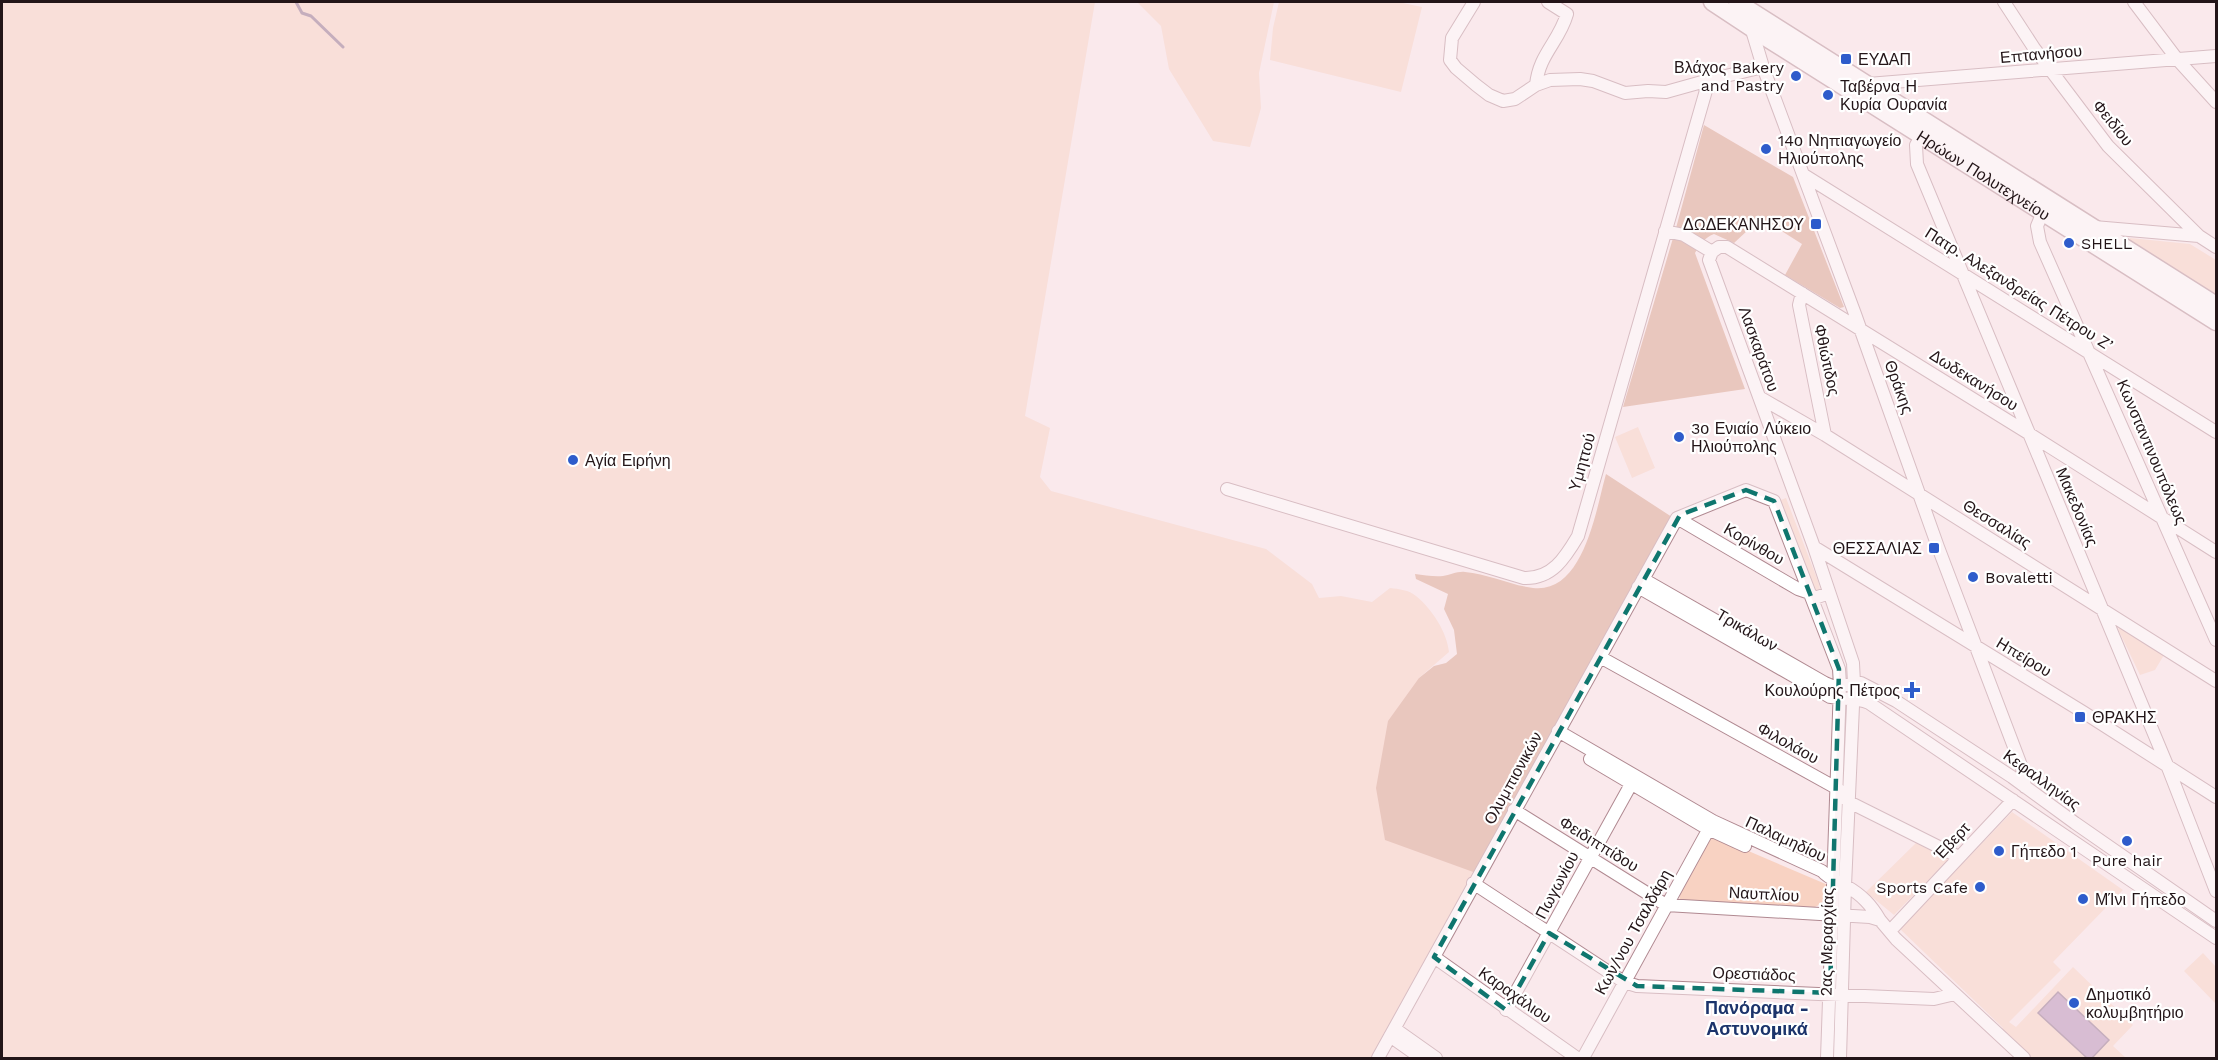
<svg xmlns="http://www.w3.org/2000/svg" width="2218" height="1060" font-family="'Work Sans',sans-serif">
<rect width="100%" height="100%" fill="#fae9ec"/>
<path fill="#f8d2c2" d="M 2,2 L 1095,2 L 1025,416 L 1050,428 L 1040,477 L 1051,491 L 1266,549 L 1312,584 L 1319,598 L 1341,596 L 1372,602 L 1390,588 C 1399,589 1409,590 1416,596 C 1432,609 1447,632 1449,652 L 1419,678 L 1476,873 L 1373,1058 L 2,1058 Z
M 1137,2 L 1274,2 L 1259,73 L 1261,108 L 1250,147 L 1213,141 L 1169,69 L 1161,26 Z
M 1279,2 L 1398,2 L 1422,7 L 1401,92 L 1270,60 L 1273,28 Z
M 2130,238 L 2190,244 L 2216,260 L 2216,295 L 2129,240 Z
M 1638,427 L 1655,468 L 1632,478 L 1615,437 Z
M 1786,498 L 1818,581 L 1820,589 L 1818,591 L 1814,589 L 1778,501 Z
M 2120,627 L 2164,655 L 2155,670 L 2140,675 L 2118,629 Z
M 2012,812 L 2123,890 L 2053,962 L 2061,970 L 2009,1022 L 2016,1027 L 2073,967 L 2133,1025 L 2113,1046 L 2126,1058 L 2030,1058 L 2001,1031 L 2003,1028 L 1900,929 Z
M 1710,838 L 1718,838 L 1828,885 C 1827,896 1825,903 1815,907 L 1680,902 L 1679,891 Z
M 1917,842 L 1947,857 L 1948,860 L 1894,915 L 1866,892 Z
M 2203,953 L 2216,967 L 2216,1004 L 2184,971 Z"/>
<path fill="#d69d85" d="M 1704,125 L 1793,177 L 1844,307 L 1840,308 L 1785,275 L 1802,244 L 1761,218 L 1734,243 L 1714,234 C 1704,238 1700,244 1695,253 L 1745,389 L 1623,407 L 1676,228 Z
M 1606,474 L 1675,519 L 1476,873 L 1385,840 L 1376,788 L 1388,721 L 1419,678 L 1434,666 L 1446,663 L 1457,654 L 1454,630 L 1444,609 L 1448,594 L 1416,579 L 1415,574 C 1424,575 1434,577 1443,576 C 1450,575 1458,571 1465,572 C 1488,574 1510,585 1533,588 C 1584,594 1596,509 1606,474 Z"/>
<path fill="#b088b3" stroke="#866684" stroke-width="1.5" d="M 2058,992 L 2109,1040 L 2092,1058 L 2087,1058 L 2038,1013 Z"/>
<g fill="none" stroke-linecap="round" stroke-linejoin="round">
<path stroke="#866684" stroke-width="3" d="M 296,2 L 302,13 L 311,16 L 343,47"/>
<g stroke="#b08991" stroke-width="14">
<path id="minor" d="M 1474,2 L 1452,38 L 1450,60 L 1456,68 L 1476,85 L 1489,95 L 1503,101 L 1515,99 L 1536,85 L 1550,80 L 1580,79 L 1593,81 L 1625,93 L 1648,91 L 1666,92 L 1709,80
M 2004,2 L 2034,48 L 2108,146 L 2199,236 L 2216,247
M 2134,2 L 2177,59 L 2216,102
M 1751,27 L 1763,67 L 1855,314 L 1938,547 L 2022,768 L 2025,787
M 1868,84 L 2216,56
M 1536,85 C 1539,54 1559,42 1567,14 L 1548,2
M 1922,135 L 1916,145 L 1917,164 L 2167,765 L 2216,891
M 1804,175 L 2216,432
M 2043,212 L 2037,226 L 2040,242 L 2216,640
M 2094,227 L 2199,236
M 1665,231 L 1684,235 L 1712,252
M 1712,252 L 1709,260 L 1814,547 L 1853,663 L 1854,683 L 1845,886 L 1840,1058
M 1712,252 L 1719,247 L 1727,247 L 2028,433 L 2216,552
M 1802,293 L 1799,305 L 1825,435
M 1759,397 L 1825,435 L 2216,681
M 1227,489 L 1524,578 C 1552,579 1565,558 1578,536 L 1709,80 L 1763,67
M 1677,518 L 1798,589 L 1810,593
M 1814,547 L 2083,712 L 2216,797
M 1643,579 L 1825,683 L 1832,686 L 1861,683 L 1896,701 L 2012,777 L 2075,823 L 2216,921
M 1638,587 L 1830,697 C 1844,700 1856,697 1869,703 L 2216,938
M 1600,657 L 1838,789 L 1849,802 L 1959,857
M 1558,731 L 1713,821 L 1822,871 C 1829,879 1837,881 1846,886 C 1862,895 1871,905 1880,920
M 1590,759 L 1708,829 L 1745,846
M 1514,810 L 1666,905 L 1870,917 L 1880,920 L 1896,939 L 2024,1058
M 1473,883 L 1624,982 L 1637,986 L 1934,999 L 1955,994
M 1890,931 L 2013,800
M 1434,957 L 1577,1058
M 1506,1010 L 1635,777
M 1395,1029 L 1436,1058
M 1390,1036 L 1421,1058
M 1378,1058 L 1677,518 L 1746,490 L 1774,501 L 1812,599
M 1583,1058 L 1712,823
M 1827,1058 L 1840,685 L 1839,669 L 1812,599 L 1829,593"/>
</g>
<g stroke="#b08991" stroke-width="19">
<g id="major">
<path id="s1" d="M 1712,2 L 1768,39 L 2216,322"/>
<path d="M 1737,2 L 2216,305"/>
</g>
</g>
<use href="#minor" stroke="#fff" stroke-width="12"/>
<use href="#major" stroke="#fff" stroke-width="16"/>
</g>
<path d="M0 0H2218V1060H0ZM 1746,490 L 1774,501 L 1839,669 L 1830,993 L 1637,986 L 1549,933 L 1506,1010 L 1434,957 L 1680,515 Z" fill="#fae9ec" fill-opacity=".55" fill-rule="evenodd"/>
<path fill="none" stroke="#0f766e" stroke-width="4.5" stroke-dasharray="12 8" stroke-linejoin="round" d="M 1746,490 L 1774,501 L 1839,669 L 1830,993 L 1637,986 L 1549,933 L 1506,1010 L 1434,957 L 1680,515 Z"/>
<g fill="#2e5ccb" stroke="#fff" stroke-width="2">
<rect x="1840" y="53" width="12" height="12" rx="3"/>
<circle cx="1796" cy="76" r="6"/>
<circle cx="1828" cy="95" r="6"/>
<circle cx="1766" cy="149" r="6"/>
<rect x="1810" y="218" width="12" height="12" rx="3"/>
<circle cx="2069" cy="243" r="6"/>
<circle cx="1679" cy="437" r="6"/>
<circle cx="573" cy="460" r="6"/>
<rect x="1928" y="542" width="12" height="12" rx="3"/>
<circle cx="1973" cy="577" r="6"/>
<path d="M1909 681h6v6h6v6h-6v6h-6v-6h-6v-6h6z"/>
<rect x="2074" y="711" width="12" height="12" rx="3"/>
<circle cx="2127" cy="841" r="6"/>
<circle cx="1999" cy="851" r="6"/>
<circle cx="1980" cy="887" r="6"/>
<circle cx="2083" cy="899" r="6"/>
<circle cx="2074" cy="1003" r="6"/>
</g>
<g text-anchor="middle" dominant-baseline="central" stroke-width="4.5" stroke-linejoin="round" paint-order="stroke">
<g font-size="16" fill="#231518" stroke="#fff">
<text transform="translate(2041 54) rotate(-5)">Επτανήσου</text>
<text transform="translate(2113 123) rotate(51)">Φειδίου</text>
<text stroke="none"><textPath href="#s1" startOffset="322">Ηρώων Πολυτεχνείου</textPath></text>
<text transform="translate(2019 289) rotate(32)">Πατρ. Αλεξανδρείας Πέτρου Ζ’</text>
<text transform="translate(1759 349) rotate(70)">Λασκαράτου</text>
<text transform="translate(1827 360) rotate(78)">Φθιώτιδος</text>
<text transform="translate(1974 380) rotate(32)">Δωδεκανήσου</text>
<text transform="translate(1899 387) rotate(70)">Θράκης</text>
<text transform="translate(2152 452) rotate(67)">Κωνσταντινουπόλεως</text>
<text transform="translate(1582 462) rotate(-74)">Υμηττού</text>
<text transform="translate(2077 507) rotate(67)">Μακεδονίας</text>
<text transform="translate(1997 524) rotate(32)">Θεσσαλίας</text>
<text transform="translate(1754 544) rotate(30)">Κορίνθου</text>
<text transform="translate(1747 630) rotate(30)">Τρικάλων</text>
<text transform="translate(2024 657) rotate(31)">Ηπείρου</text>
<text transform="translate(1788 743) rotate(29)">Φιλολάου</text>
<text transform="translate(1513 778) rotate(-61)">Ολυμπιονικών</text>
<text transform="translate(2042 780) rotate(36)">Κεφαλληνίας</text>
<text transform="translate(1786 839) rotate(25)">Παλαμηδίου</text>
<text transform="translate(1952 841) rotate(-47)">Έβερτ</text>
<text transform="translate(1599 844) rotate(32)">Φειδιππίδου</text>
<text transform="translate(1557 885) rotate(-62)">Πωγωνίου</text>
<text transform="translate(1764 894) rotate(3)">Ναυπλίου</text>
<text transform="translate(1633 932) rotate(-61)">Κων/νου Τσαλδάρη</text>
<text transform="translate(1827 942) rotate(-89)">2ας Μεραρχίας</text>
<text transform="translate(1754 974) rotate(2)">Ορεστιάδος</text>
<text transform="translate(1515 995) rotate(35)">Καραχάλιου</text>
</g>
<g font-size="16" fill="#231518" stroke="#fff" text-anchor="start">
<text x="1858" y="59">ΕΥΔΑΠ</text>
<text x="1784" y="67" text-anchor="end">Βλάχος Bakery<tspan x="1784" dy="18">and Pastry</tspan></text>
<text x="1840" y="86">Ταβέρνα Η<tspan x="1840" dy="18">Κυρία Ουρανία</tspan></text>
<text x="1778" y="140">14ο Νηπιαγωγείο<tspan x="1778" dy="18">Ηλιούπολης</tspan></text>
<text x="1804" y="224" text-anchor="end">ΔΩΔΕΚΑΝΗΣΟΥ</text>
<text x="2081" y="243">SHELL</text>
<text x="1691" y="428">3ο Ενιαίο Λύκειο<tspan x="1691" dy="18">Ηλιούπολης</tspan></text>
<text x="585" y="460">Αγία Ειρήνη</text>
<text x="1922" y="548" text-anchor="end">ΘΕΣΣΑΛΙΑΣ</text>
<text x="1985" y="577">Bovaletti</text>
<text x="1900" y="690" text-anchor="end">Κουλούρης Πέτρος</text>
<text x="2092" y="717">ΘΡΑΚΗΣ</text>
<text x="2011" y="851">Γήπεδο 1</text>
<text x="2127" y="860" text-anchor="middle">Pure hair</text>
<text x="1968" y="887" text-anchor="end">Sports Cafe</text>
<text x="2095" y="899">ΜΊνι Γήπεδο</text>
<text x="2086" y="994">Δημοτικό<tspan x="2086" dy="18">κολυμβητήριο</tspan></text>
</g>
<g font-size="18" font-weight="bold" fill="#1c346b" stroke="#fff">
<text x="1757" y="1007">Πανόραμα -<tspan x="1757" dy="21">Αστυνομικά</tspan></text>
</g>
</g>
<rect width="2218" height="1060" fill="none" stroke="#231518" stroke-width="6"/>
</svg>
